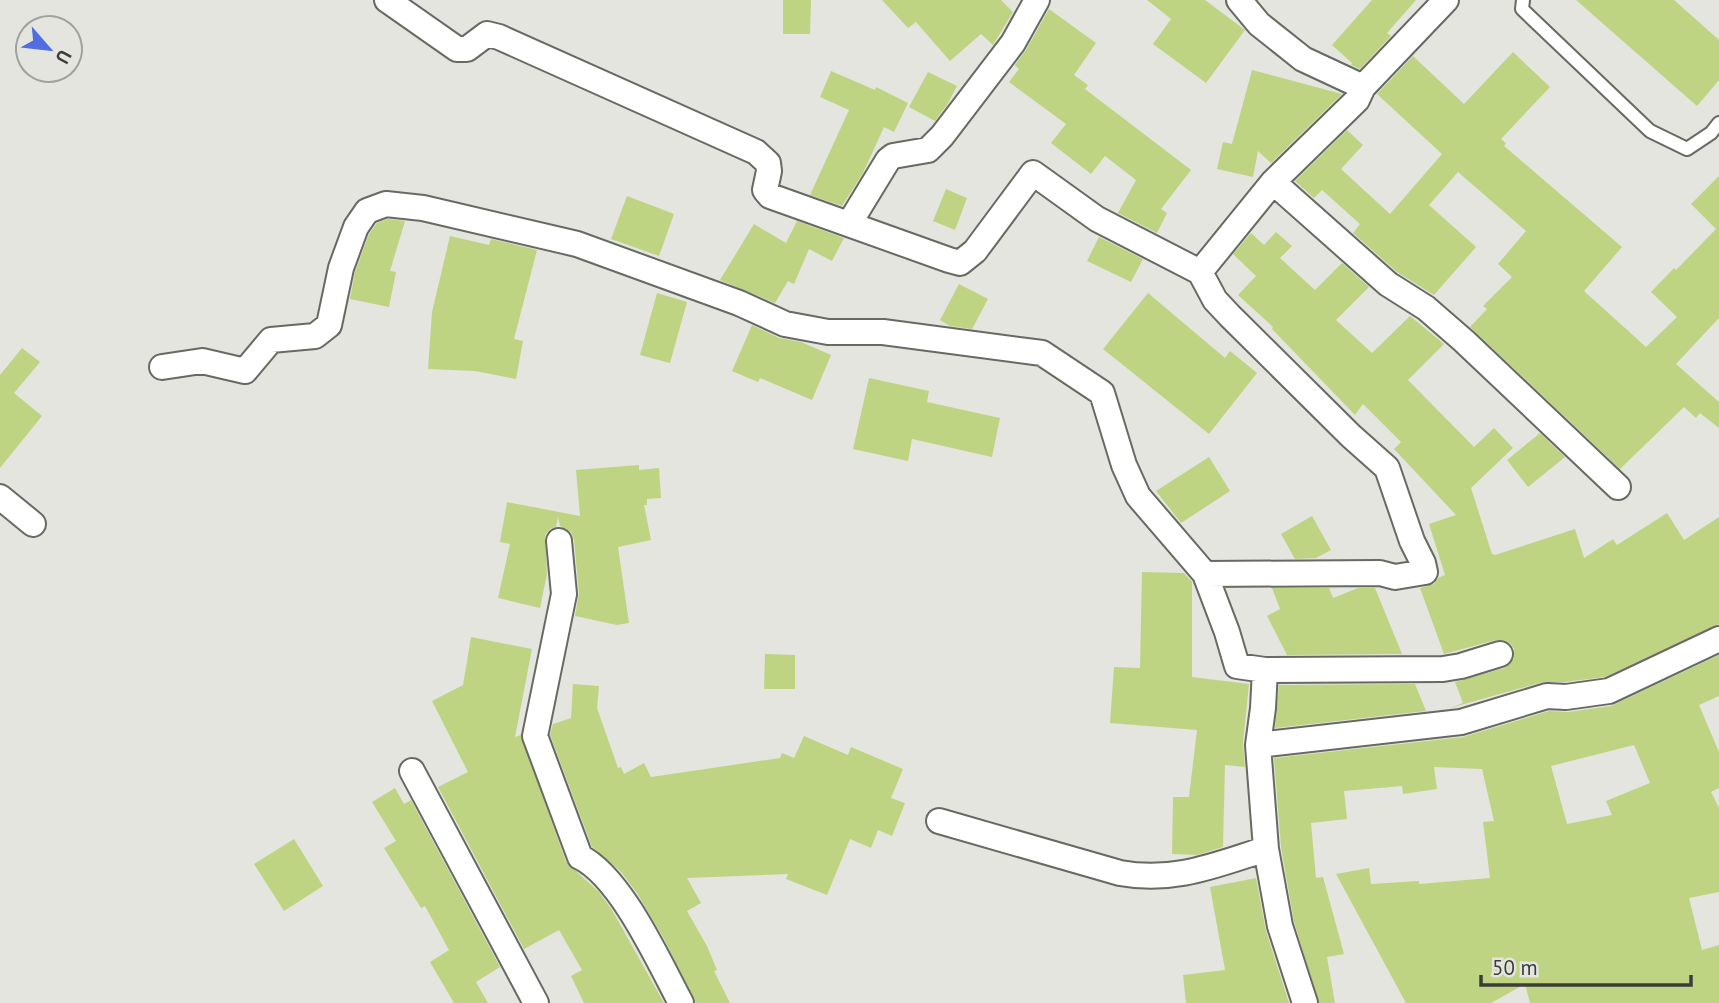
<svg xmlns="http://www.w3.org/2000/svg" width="1719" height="1003" font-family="'PT Sans',sans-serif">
<rect width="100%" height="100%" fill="#e3e5de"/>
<path fill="#bfd483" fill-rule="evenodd" d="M 783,0 L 811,0 L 810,34 L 783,34 Z
M 882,0 L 1001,0 L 1013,12 L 993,45 L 981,34 L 950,61 L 916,22 L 908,28 Z
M 1147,0 L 1205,0 L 1245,30 L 1206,83 L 1153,44 L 1171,19 Z
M 1372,0 L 1416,0 L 1387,33 L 1391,36 L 1360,69 L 1351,65 L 1352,63 L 1332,45 Z
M 1576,0 L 1674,0 L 1719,40 L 1719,80 L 1697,106 Z
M 1049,9 L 1096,43 L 1074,75 L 1088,85 L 1085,89 L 1191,170 L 1161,209 L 1167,213 L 1157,233 L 1118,213 L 1136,180 L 1105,156 L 1091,174 L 1051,143 L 1066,124 L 1009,82 L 1019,69 L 1015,65 L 1026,50 Z
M 1513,52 L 1550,87 L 1501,139 L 1506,143 L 1504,146 L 1622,247 L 1584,291 L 1646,347 L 1677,317 L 1651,292 L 1674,268 L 1676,270 L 1716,229 L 1691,204 L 1719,176 L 1719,318 L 1676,364 L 1719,402 L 1719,428 L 1700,413 L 1696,418 L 1684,407 L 1620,469 L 1470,327 L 1487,309 L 1483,306 L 1512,277 L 1498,264 L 1526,231 L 1458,172 L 1429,205 L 1476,247 L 1434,295 L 1397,272 L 1353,233 L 1360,224 L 1322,190 L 1314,198 L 1295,181 L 1347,130 L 1363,145 L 1341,169 L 1390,214 L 1442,154 L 1377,94 L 1413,56 L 1464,104 Z
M 1252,70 L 1342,94 L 1271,163 L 1258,151 L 1253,177 L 1217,169 L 1223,142 L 1232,144 Z
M 831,71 L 875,90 L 876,87 L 908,103 L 894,132 L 884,127 L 863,173 L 842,206 L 810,195 L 849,110 L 820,97 Z
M 928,72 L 957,86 L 947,105 L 935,121 L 909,107 Z
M 946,189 L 967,198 L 955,230 L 933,221 Z
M 627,196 L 674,214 L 659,256 L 611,239 Z
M 388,219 L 405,221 L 390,271 L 396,272 L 389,307 L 350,299 L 355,272 L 369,234 L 377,223 Z
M 797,221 L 844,238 L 832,261 L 809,249 L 794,284 L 788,281 L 775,303 L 720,280 L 754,224 L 786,243 Z
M 1276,232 L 1292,246 L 1280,258 L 1315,290 L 1342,263 L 1369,287 L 1336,320 L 1372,353 L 1410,316 L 1444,344 L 1408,380 L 1474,447 L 1494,428 L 1513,448 L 1471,488 L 1492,554 L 1495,555 L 1575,529 L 1584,558 L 1613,539 L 1617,545 L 1667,513 L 1684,540 L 1719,517 L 1719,624 L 1605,677 L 1565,682 L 1543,682 L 1450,708 L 1463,703 L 1455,682 L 1505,668 L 1514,658 L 1514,649 L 1510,643 L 1496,640 L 1444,654 L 1420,588 L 1434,584 L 1438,578 L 1445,575 L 1429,524 L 1456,515 L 1394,449 L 1401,442 L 1363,404 L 1355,415 L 1272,329 L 1273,327 L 1238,295 L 1256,276 L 1233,254 L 1251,233 L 1264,245 Z
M 450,236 L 489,245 L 491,239 L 537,250 L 514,339 L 523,341 L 516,379 L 475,371 L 428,369 L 432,312 Z
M 1099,237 L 1143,259 L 1131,282 L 1087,261 Z
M 959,284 L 988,299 L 972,329 L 950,326 L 940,320 Z
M 657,293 L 687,302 L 670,363 L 640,355 Z
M 1148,293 L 1225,358 L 1230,351 L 1257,373 L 1209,434 L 1103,349 Z
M 752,325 L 779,338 L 801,342 L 831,355 L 812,400 L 760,378 L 758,382 L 732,371 Z
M 22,348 L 40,362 L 14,393 L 42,416 L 0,468 L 0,375 Z
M 869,378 L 929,391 L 927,402 L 1000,418 L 992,457 L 912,439 L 908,461 L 853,449 Z
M 1540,433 L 1565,457 L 1528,487 L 1507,460 Z
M 1209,457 L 1230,491 L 1181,523 L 1156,491 Z
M 639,465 L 639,470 L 659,468 L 661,498 L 647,499 L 647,505 L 644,505 L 651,540 L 618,547 L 629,623 L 617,625 L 575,616 L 579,593 L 574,540 L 571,532 L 560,526 L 558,517 L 556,527 L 550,529 L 545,535 L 547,574 L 540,608 L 498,598 L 510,544 L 500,542 L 507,502 L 580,516 L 576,470 Z
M 1312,516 L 1331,550 L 1316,558 L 1295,559 L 1281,534 Z
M 1142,572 L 1184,573 L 1192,582 L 1192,677 L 1249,684 L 1243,743 L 1245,767 L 1225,765 L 1223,847 L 1197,855 L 1172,854 L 1173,797 L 1189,797 L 1197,730 L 1110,723 L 1114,667 L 1140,668 Z
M 1272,588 L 1329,588 L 1333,598 L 1358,588 L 1375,588 L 1402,654 L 1287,655 L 1267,616 L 1280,609 Z
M 471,637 L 532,649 L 515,737 L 521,735 L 566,862 L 599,892 L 612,910 L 664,1003 L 584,1003 L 571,976 L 582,970 L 559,930 L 524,949 L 438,787 L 468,772 L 432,701 L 463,685 Z
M 765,654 L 795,655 L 795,689 L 764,689 Z
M 1719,655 L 1719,696 L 1699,705 L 1719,752 L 1719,788 L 1711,792 L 1719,808 L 1719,892 L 1689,898 L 1702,950 L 1719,945 L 1719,1003 L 1530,1003 L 1525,984 L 1491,1003 L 1406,1003 L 1336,874 L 1369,868 L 1371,884 L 1419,881 L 1419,884 L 1490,878 L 1483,822 L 1494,821 L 1482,769 L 1434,767 L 1437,789 L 1403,794 L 1402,786 L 1344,791 L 1347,819 L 1311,823 L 1316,878 L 1323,877 L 1344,954 L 1327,957 L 1335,1003 L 1319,1003 L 1294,922 L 1281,847 L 1274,758 L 1463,737 L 1549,711 L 1568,712 L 1611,706 ZM 1634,745 L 1650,783 L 1606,801 L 1612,815 L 1567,824 L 1551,766 Z
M 573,684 L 599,686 L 597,708 L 618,768 L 621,767 L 624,774 L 644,763 L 651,777 L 780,758 L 782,753 L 794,758 L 804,736 L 848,755 L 851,747 L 903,769 L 891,798 L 905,803 L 892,836 L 878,830 L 871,848 L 850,839 L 827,895 L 786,879 L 788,874 L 687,878 L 701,903 L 687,911 L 707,946 L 717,970 L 714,971 L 730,1003 L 696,1003 L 663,937 L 637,893 L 621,872 L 592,847 L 550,735 L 553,724 L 571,718 Z
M 1415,684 L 1426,711 L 1275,728 L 1279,685 Z
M 395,788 L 404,804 L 411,800 L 500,967 L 476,982 L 488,1003 L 454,1003 L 430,962 L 449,950 L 425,906 L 421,908 L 384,848 L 396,841 L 372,802 Z
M 294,839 L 323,886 L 284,911 L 254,864 Z
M 1256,878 L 1266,931 L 1289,1003 L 1186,1003 L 1183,975 L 1225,970 L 1210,887 Z"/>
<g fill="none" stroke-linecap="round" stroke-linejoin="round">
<g stroke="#676963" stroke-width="16">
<path id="service" d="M 1523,0 L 1522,9 L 1650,131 L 1687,149 L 1711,133 L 1719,123"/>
</g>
<g stroke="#676963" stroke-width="28">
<path id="minor" d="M 387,0 L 457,49 L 467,49 L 487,34 L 499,37 L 756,152 L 768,163 L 769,171 L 765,190 L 770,196 L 949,260 L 960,263 L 975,251 L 1033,173 L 1097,219 L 1200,272
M 1239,0 L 1259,24 L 1303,59 L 1363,87
M 1273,182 L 1388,284 L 1426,308 L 1464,341 L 1618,487
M 849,224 L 888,160 L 893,156 L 928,150 L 942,136 L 1013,43 L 1037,0
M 162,367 L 202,361 L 245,371 L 271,340 L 315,336 L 329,325 L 341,268 L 356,227 L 367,211 L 386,204 L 423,208 L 577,244 L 739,303 L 785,324 L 828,332 L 883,332 L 1042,353 L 1102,393 L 1124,465 L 1138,496 L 1205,574
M 0,497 L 33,524
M 559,541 L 564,594 L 535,736 L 580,857 C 621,877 659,962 681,1003
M 1265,670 L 1443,669 L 1461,666 L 1500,654
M 1258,745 L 1461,722 L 1547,696 L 1566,697 L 1609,691 L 1719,639
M 412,771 L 536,1003
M 939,821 L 1120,873 C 1174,883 1215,865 1266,849
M 1305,1003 L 1280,926 L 1266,849 L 1258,745 L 1263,708 L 1265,670 L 1237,666 L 1227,632 L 1205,574 L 1380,573 L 1395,577 L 1425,572 L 1423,563 L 1412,541 L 1387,468 L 1351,436 L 1230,316 L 1215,300 L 1200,272 L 1273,182 L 1357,100 L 1363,87 L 1446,0"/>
</g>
<use href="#service" stroke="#fff" stroke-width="12"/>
<use href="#minor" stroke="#fff" stroke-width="24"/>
</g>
<g transform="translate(49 49) rotate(118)"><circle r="33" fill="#e3e5de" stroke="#a0a29d" stroke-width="2"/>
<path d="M0-5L12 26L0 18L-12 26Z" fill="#526ce2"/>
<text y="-10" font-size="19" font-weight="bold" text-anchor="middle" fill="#3c3d3b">U</text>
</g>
<path d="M1481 975v10h210v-10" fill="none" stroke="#3c3d3b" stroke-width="3.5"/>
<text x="1492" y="975" font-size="21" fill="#3c3d3b" stroke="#e3e5de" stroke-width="5" paint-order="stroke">50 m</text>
</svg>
